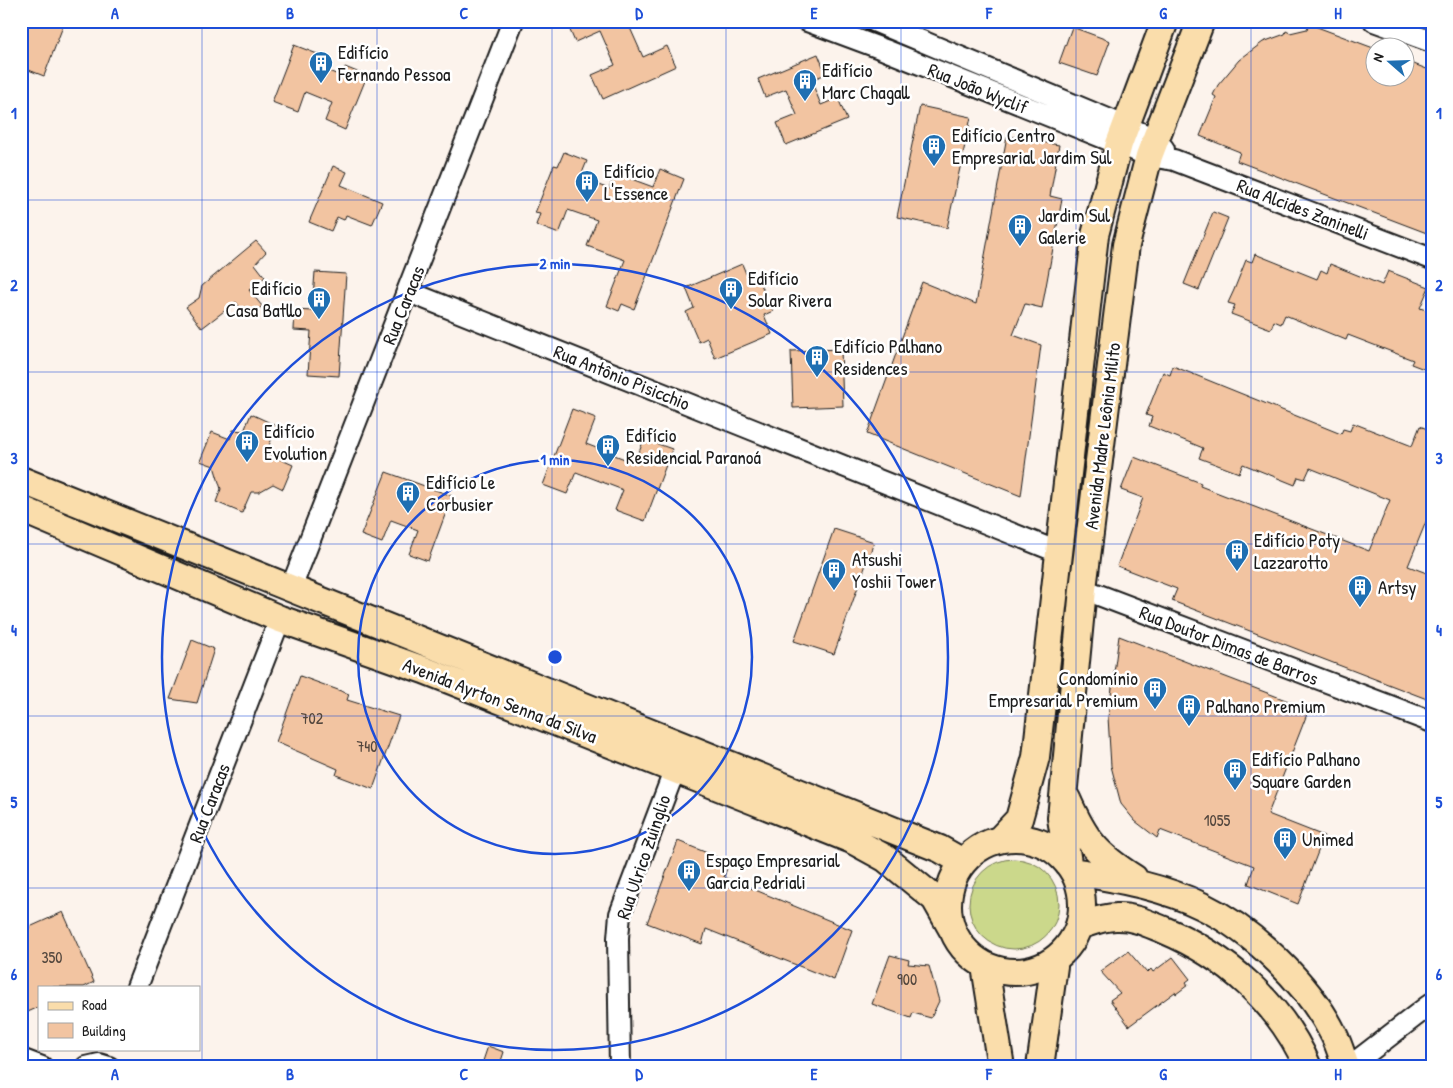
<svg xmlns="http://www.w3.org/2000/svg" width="1453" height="1088" font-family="'Patrick Hand',sans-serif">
<rect width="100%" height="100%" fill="#fcf3ec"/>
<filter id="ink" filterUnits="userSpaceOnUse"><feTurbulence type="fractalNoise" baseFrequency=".02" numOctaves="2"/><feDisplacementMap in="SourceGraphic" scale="10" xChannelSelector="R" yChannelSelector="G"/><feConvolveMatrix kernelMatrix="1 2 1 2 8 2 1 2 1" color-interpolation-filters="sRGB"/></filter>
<g filter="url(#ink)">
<path fill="#cbd88b" stroke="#747a54" d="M969 904a45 45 0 1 1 90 0a45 45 0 1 1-90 0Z"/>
<path fill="#f2c4a1" stroke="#1c1c1c" d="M 21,21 L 65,21 L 44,76 L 21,67 Z
M 566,21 L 627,21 L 643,57 L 667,46 L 676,66 L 603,99 L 592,75 L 615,65 L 600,31 L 575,42 Z
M 1309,24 L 1376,49 L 1376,78 L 1406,78 L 1406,61 L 1432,71 L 1432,235 L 1237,161 L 1240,152 L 1200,136 L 1216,97 L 1213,95 L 1218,85 L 1239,60 L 1263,42 L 1285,34 L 1286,31 L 1290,33 L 1307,29 Z
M 1072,27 L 1110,41 L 1097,76 L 1059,63 Z
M 294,45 L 320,55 L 316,66 L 341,76 L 345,67 L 367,76 L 345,130 L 325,121 L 332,103 L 305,92 L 298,112 L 272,102 Z
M 818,54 L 826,74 L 811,80 L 821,105 L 838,98 L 847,120 L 786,145 L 777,123 L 797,115 L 786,89 L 765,97 L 758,79 Z
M 920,106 L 971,117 L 947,228 L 897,217 Z
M 1007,136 L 1059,145 L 1050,196 L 1062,199 L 1042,308 L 1025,304 L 1013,335 L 1041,345 L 1021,496 L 867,434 L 922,282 L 976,304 Z
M 564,152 L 587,161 L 580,178 L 609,189 L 615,173 L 653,187 L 660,169 L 684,179 L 634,309 L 622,304 L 619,311 L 607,306 L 625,260 L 587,246 L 597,220 L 568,210 L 559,234 L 536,225 L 540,214 L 535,213 L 554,165 L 558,166 Z
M 333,166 L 347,172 L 341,185 L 382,202 L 372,225 L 346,215 L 344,220 L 337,217 L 331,231 L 309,222 Z
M 1213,212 L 1228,218 L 1199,290 L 1184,284 Z
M 256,241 L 266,252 L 255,264 L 265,277 L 249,290 L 262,306 L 248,319 L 236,302 L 202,328 L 186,307 L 199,298 L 202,286 Z
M 1255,254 L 1317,279 L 1321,270 L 1327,273 L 1330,264 L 1382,285 L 1388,271 L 1429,287 L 1420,308 L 1432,312 L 1432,372 L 1411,364 L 1413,360 L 1348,335 L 1346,340 L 1285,315 L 1281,324 L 1274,321 L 1271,329 L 1231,314 L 1235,305 L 1228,303 L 1234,290 L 1246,260 L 1252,262 Z
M 742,264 L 750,283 L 759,280 L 773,311 L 764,315 L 772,334 L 715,358 L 707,338 L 699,342 L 686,312 L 694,308 L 686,288 Z
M 315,272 L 346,274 L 339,376 L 308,374 L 311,331 L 294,330 L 295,310 L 312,311 Z
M 841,349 L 843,406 L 793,408 L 791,351 Z
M 1173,366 L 1341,434 L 1343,429 L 1350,431 L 1353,423 L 1412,446 L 1420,426 L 1432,431 L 1432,507 L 1408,566 L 1432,575 L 1432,701 L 1172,601 L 1177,589 L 1117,566 L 1143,498 L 1121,490 L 1134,457 L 1201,483 L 1200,486 L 1369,551 L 1390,500 L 1310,468 L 1305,479 L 1298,477 L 1295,485 L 1243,464 L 1239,473 L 1199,458 L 1203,448 L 1149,426 L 1152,417 L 1146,415 L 1163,372 L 1170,375 Z
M 572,409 L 596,418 L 586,444 L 635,463 L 644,439 L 672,449 L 645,521 L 615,510 L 623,490 L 576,472 L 567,494 L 543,485 Z
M 251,414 L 277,426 L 266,453 L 293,465 L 283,489 L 273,484 L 259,492 L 251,492 L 242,513 L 216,502 L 221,489 L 214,466 L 200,461 L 212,432 L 230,439 L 233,430 L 244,431 Z
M 386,472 L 452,496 L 428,561 L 409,554 L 418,530 L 391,520 L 382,543 L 361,535 Z
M 834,529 L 874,542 L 834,654 L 794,641 Z
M 1119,636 L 1309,709 L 1268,814 L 1324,836 L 1298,904 L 1248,884 L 1254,866 L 1160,830 L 1157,838 L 1135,821 L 1121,804 L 1111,766 L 1108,717 Z
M 192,640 L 214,649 L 197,703 L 170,699 Z
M 300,676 L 349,694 L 347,700 L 399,716 L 373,789 L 336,775 L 338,769 L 276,742 Z
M 678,841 L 729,862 L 724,877 L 852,930 L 834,980 L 706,929 L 702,944 L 647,923 Z
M 63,912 L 94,982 L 84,987 L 39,987 L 39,1007 L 21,1015 L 21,931 Z
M 1128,951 L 1147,973 L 1151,969 L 1153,972 L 1173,957 L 1190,979 L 1186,982 L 1188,985 L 1176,994 L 1175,992 L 1129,1026 L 1110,1000 L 1120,993 L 1100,971 Z
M 890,955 L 909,960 L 908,964 L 929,966 L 939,1001 L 931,1018 L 913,1013 L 911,1018 L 872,1004 Z
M 488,1046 L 504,1052 L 499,1067 L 481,1067 Z"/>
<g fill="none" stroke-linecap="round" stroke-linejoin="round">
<g stroke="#1c1c1c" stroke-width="24">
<path id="minor" d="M 807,21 L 885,50 L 1149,156 L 1174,160 L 1432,259
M 874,21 L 1134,130 L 1155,139 L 1164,149
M 1374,21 L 1432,42
M 409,292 L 1058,552
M 291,588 L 513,21
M 1083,589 L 1432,722
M 137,987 L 280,619
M 21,1059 L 42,1067
M 86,1067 L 99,1064 L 109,1067
M 620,1067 L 618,938 L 620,914 L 675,769
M 1349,1067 L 1432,1003"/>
</g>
<g stroke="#1c1c1c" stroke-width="30">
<path id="major" d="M 21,480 L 940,849 L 963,862
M 21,509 L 280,619 L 424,670 L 852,840 L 885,858 L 935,899 L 952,929
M 1067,799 C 1085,840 1096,854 1134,878
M948 905a67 67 0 1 1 134 0a67 67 0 1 1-134 0Z
M 1000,839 L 1019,819 L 1036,757 L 1095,235 L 1119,144 L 1165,21
M 1068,863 L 1061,818 L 1083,589 L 1126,245 L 1149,156 L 1201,21
M 1073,871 C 1116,879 1161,886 1202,906 C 1252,930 1309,984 1334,1035 C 1339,1045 1342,1056 1346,1067
M 1079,926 C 1091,922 1103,917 1116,917 C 1133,916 1149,924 1164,930 C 1226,956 1281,1004 1308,1067
M 985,966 L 1001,1067
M 1040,1067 L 1055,959"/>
</g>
<use href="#minor" stroke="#fff" stroke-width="20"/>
<use href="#major" stroke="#faddab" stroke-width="26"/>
</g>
</g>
<path fill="none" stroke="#1d4ed8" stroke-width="1" stroke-opacity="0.55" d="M 202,21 L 202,1067M 377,21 L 377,1067M 552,21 L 552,1067M 726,21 L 726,1067M 901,21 L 901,1067M 1076,21 L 1076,1067M 1251,21 L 1251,1067M 21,200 L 1432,200M 21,372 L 1432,372M 21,544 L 1432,544M 21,716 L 1432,716M 21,888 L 1432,888"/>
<g fill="none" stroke="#1d4ed8" stroke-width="2.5">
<circle cx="555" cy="657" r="197"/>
<circle cx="555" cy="657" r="393"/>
</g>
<defs>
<g id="building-pin" transform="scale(1.25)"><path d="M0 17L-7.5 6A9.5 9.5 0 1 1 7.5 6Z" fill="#1f6fb2" stroke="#fff"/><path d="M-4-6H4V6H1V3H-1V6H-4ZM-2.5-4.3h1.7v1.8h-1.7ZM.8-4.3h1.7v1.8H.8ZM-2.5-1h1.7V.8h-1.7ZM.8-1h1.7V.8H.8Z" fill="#fff"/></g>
</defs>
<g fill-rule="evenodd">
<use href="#building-pin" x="321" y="63"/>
<use href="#building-pin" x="805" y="81"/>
<use href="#building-pin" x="934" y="146"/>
<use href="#building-pin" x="587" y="182"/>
<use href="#building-pin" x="1020" y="226"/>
<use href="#building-pin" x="731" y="289"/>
<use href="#building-pin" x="319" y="299"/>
<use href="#building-pin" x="817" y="357"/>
<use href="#building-pin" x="247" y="442"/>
<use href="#building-pin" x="608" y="446"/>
<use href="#building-pin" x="408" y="493"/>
<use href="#building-pin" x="1237" y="551"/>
<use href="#building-pin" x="834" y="570"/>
<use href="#building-pin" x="1360" y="587"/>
<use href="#building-pin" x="1155" y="689"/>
<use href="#building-pin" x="1189" y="706"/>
<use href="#building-pin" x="1235" y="770"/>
<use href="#building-pin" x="1285" y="839"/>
<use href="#building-pin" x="689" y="871"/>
</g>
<g text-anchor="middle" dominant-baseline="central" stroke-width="5" stroke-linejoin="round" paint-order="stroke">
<g font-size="16" fill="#52463d">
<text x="312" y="718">702</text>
<text x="367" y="746">740</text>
<text x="1217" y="820">1055</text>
<text x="52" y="957">350</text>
<text x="907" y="979">900</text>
</g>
<g font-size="19" fill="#1c1c1c" stroke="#fff" text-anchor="start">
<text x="338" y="52">Edifício<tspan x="338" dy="22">Fernando Pessoa</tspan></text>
<text x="822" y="70">Edifício<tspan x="822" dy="22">Marc Chagall</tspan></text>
<text x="952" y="135">Edifício Centro<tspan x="952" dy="22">Empresarial Jardim Sul</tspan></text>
<text x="604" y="171">Edifício<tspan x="604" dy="22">L'Essence</tspan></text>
<text x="1038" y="215">Jardim Sul<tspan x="1038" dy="22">Galerie</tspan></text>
<text x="748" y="278">Edifício<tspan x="748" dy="22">Solar Rivera</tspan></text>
<text x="302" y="288" text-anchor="end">Edifício<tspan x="302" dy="22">Casa Batllo</tspan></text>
<text x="834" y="346">Edifício Palhano<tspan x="834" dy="22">Residences</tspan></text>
<text x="264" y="431">Edifício<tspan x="264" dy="22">Evolution</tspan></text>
<text x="626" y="435">Edifício<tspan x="626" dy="22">Residencial Paranoá</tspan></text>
<text x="426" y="482">Edifício Le<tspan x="426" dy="22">Corbusier</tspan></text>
<text x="1254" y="540">Edifício Poty<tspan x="1254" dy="22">Lazzarotto</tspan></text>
<text x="852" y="559">Atsushi<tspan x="852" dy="22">Yoshii Tower</tspan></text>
<text x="1378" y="587">Artsy</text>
<text x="1138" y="678" text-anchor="end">Condomínio<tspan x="1138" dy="22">Empresarial Premium</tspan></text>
<text x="1206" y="706">Palhano Premium</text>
<text x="1252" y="759">Edifício Palhano<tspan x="1252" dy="22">Square Garden</tspan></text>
<text x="1302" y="839">Unimed</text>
<text x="706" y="860">Espaço Empresarial<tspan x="706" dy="22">Garcia Pedriali</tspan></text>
</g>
<g font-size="19" fill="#1c1c1c" stroke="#fff">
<text transform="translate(978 88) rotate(22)">Rua João Wyclif</text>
<text transform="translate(1303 209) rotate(21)">Rua Alcides Zaninelli</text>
<text transform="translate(403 305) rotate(-68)">Rua Caracas</text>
<text transform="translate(622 377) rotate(22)">Rua Antônio Pisicchio</text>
<text transform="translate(1102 436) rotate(-83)">Avenida Madre Leônia Milito</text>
<text transform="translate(1229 645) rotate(21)">Rua Doutor Dimas de Barros</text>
<text transform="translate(500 700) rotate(21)">Avenida Ayrton Senna da Silva</text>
<text transform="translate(209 803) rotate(-69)">Rua Caracas</text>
<text transform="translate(643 857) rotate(-71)">Rua Ulrico Zuinglio</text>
</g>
</g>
<circle cx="555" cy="657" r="8" fill="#1d4ed8" stroke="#fff" stroke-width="2.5"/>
<g font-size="15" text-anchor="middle" font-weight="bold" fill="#1d4ed8" stroke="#fff" stroke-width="5" stroke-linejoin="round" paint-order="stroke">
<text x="555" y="269">2 min</text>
<text x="555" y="465">1 min</text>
</g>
<rect width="1453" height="1088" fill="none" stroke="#fff" stroke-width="55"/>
<rect x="38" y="986" width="162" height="65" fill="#ffffff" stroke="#a4a4a4"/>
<rect x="48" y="1002" width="25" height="8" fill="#faddab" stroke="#a4a4a4"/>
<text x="82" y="1010" font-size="15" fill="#1c1c1c">Road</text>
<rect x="48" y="1023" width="25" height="15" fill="#f2c4a1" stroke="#a4a4a4"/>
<text x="82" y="1036" font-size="15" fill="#1c1c1c">Building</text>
<g transform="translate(1390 62) rotate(290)"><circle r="24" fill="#ffffff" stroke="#a4a4a4"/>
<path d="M0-4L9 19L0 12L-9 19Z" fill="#1f6fb2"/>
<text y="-8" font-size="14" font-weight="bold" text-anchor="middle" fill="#1c1c1c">N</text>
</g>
<rect x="28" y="28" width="1398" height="1032" fill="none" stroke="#1d4ed8" stroke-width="2"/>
<g font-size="16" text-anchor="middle" font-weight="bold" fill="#1d4ed8">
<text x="115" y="19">A</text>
<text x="290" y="19">B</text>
<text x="464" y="19">C</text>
<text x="639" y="19">D</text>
<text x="814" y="19">E</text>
<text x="989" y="19">F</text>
<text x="1163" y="19">G</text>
<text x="1338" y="19">H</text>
<text x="14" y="119">1</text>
<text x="1439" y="119">1</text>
<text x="14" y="291">2</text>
<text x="1439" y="291">2</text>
<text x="14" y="464">3</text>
<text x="1439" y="464">3</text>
<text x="14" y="636">4</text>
<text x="1439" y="636">4</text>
<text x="14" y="808">5</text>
<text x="1439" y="808">5</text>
<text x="14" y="980">6</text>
<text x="1439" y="980">6</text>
<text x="115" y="1080">A</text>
<text x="290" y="1080">B</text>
<text x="464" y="1080">C</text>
<text x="639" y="1080">D</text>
<text x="814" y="1080">E</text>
<text x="989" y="1080">F</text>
<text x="1163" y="1080">G</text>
<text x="1338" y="1080">H</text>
</g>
</svg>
